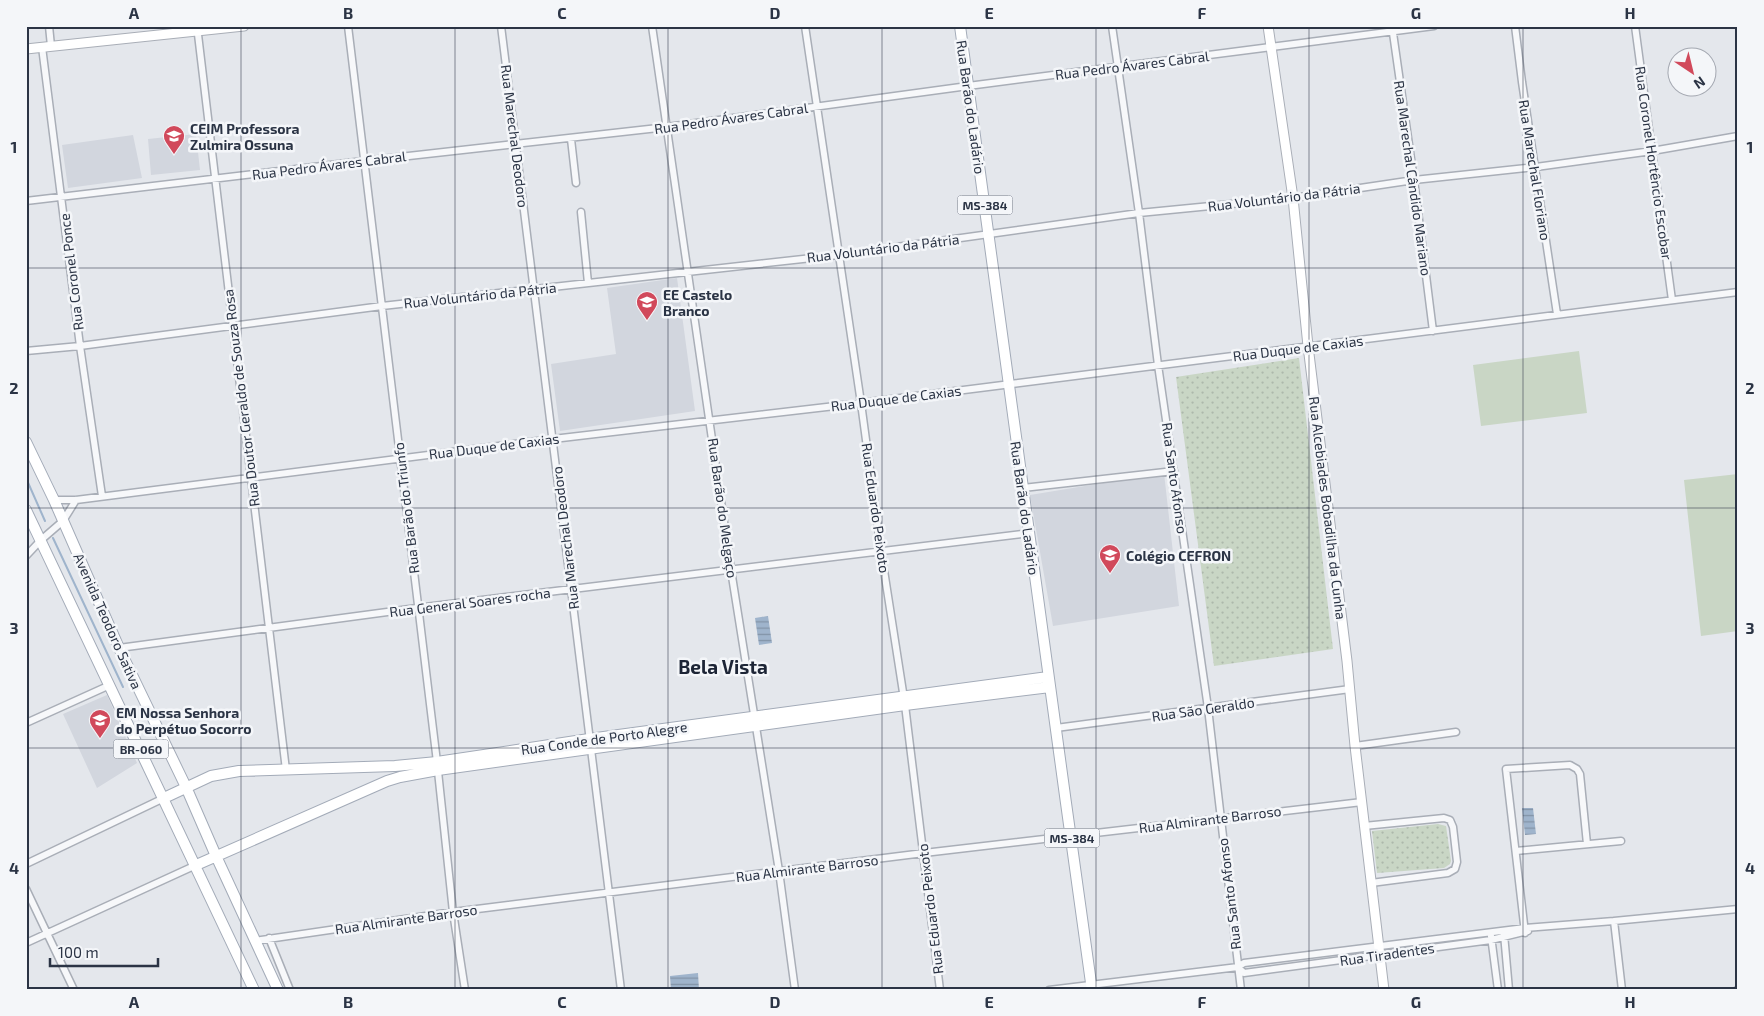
<svg xmlns="http://www.w3.org/2000/svg" width="1764" height="1016" font-family="'Exo 2',sans-serif">
<defs>
<pattern id="grass-dots" width="8" height="8" patternUnits="userSpaceOnUse" patternTransform="scale(1.25)"><rect width="8" height="8" fill="#c9d6c5"/><path d="M2 2h.1M6 6h.1" fill="none" stroke="#adb8ab" stroke-width="1.8" stroke-linecap="round"/></pattern>
<pattern id="water-rules" width="6" height="5" patternUnits="userSpaceOnUse" patternTransform="scale(1.25)"><rect width="6" height="5" fill="#9fb4cc"/><path d="M0 2.5h6" fill="none" stroke="#8293a7"/></pattern>
</defs>
<rect width="100%" height="100%" fill="#e4e7ec"/>
<path fill="#d2d6de" d="M 196,134 L 200,170 L 151,175 L 148,139 Z
M 133,135 L 142,178 L 68,188 L 62,145 Z
M 677,278 L 695,411 L 560,431 L 551,364 L 616,354 L 607,288 Z
M 1164,473 L 1179,606 L 1053,626 L 1030,495 Z
M 107,695 L 137,763 L 97,788 L 63,714 Z"/>
<path fill="url(#grass-dots)" d="M 1299,358 L 1333,649 L 1214,666 L 1176,377 Z
M 1438,824 L 1446,826 L 1451,861 L 1450,864 L 1444,868 L 1377,873 L 1372,831 Z"/>
<path fill="#c9d6c5" d="M 1579,351 L 1587,413 L 1481,426 L 1473,365 Z
M 1738,474 L 1738,631 L 1701,636 L 1684,480 Z"/>
<path fill="url(#water-rules)" d="M 768,616 L 772,643 L 759,645 L 755,618 Z
M 1522,808 L 1533,808 L 1536,834 L 1525,835 Z
M 698,973 L 699,990 L 671,990 L 670,976 Z"/>
<g fill="none" stroke-linecap="round" stroke-linejoin="round">
<path stroke="#9fb4cc" stroke-width="2" d="M 26,478 L 45,521
M 53,538 L 123,687"/>
<g stroke="#a9aeb7" stroke-width="9">
<path id="street" d="M 49,26 L 51,46
M 197,26 L 286,770
M 348,26 L 437,762 L 453,912 L 465,990
M 501,26 L 621,990
M 652,26 L 731,570 L 779,871 L 795,990
M 805,26 L 861,403 L 881,551 L 905,705 L 940,990
M 1112,26 L 1139,213 L 1158,365 L 1208,708 L 1241,990
M 1392,26 L 1414,180 L 1433,331
M 1515,26 L 1522,82 L 1557,314
M 1635,26 L 1672,300
M 42,47 L 80,346 L 102,496
M 571,139 L 576,183
M 26,201 L 364,161 L 667,127 L 968,86 L 1434,26
M 581,212 L 588,283
M 26,351 L 80,346 L 382,306 L 839,255 L 1139,213 L 1293,198 L 1414,180 L 1536,167 L 1652,151 L 1738,136
M 1023,488 L 1174,471
M 54,500 L 76,500 L 553,439 L 861,403 L 1738,292
M 26,556 L 41,540 L 63,521 L 76,500
M 119,648 L 417,608 L 1030,533
M 26,723 L 110,685
M 1056,728 L 1350,689
M 1355,746 L 1456,732
M 1364,826 L 1444,818 L 1450,820 L 1453,827 L 1457,862 L 1455,869 L 1448,873 L 1371,883
M 1516,851 L 1621,841
M 26,864 L 164,798
M 26,889 L 74,990
M 1614,921 L 1622,990
M 1525,933 L 1506,769 L 1570,765 L 1577,769 L 1580,774 L 1587,844
M 1504,934 L 1509,990
M 1491,936 L 1498,990
M 269,938 L 290,990
M 254,941 L 453,912 L 924,853 L 1362,802
M 26,943 L 194,866
M 1238,967 L 1244,973 L 1491,940 L 1528,931
M 1049,990 L 1238,967 L 1244,963 L 1525,928 L 1614,921 L 1738,909
M 1737,990 L 1738,990"/>
</g>
<g stroke="#a9aeb7" stroke-width="11">
<path id="secondary" d="M 1268,26 L 1293,198 L 1308,346 L 1347,661 L 1355,746 L 1384,990
M 26,49 L 244,26"/>
</g>
<g stroke="#a3abb8" stroke-width="12">
<path id="primary" d="M 960,26 C 1004,348 1047,669 1092,990
M 26,442 L 54,500 L 119,648 L 186,787 L 216,856 L 278,990
M 26,510 L 254,990
M 164,798 L 211,776 L 239,771 L 395,766 L 437,762 L 589,739 L 1048,677
M 194,866 L 387,781 L 400,777 L 438,770 L 905,705 L 1050,687"/>
</g>
<use href="#street" stroke="#f7f8fa" stroke-width="6"/>
<use href="#secondary" stroke="#fff" stroke-width="9"/>
<use href="#primary" stroke="#fff" stroke-width="10"/>
</g>
<path fill="none" stroke="#2b3445" stroke-width="1" stroke-opacity="0.55" d="M 241,26 L 241,990M 455,26 L 455,990M 668,26 L 668,990M 882,26 L 882,990M 1096,26 L 1096,990M 1309,26 L 1309,990M 1523,26 L 1523,990M 26,268 L 1738,268M 26,508 L 1738,508M 26,748 L 1738,748"/>
<defs>
<g id="school-pin" transform="scale(1.125)"><path d="M0 17L-7.5 6A9.5 9.5 0 1 1 7.5 6Z" fill="#d1495b" stroke="#f4f6f9"/><path d="M0-5L7-2L0 1L-7-2ZM-4 1L0 2.5L4 1V4Q0 6-4 4Z" fill="#fff"/></g>
</defs>
<g fill-rule="evenodd">
<use href="#school-pin" x="174" y="136"/>
<use href="#school-pin" x="647" y="302"/>
<use href="#school-pin" x="1110" y="555"/>
<use href="#school-pin" x="100" y="720"/>
</g>
<g text-anchor="middle" dominant-baseline="central" stroke-width="5" stroke-linejoin="round" paint-order="stroke">
<g fill="#f4f6f9" stroke="#676e7b" stroke-width="1">
<rect x="957.5" y="195.5" width="55" height="19" rx="4"/>
<rect x="113.5" y="739.5" width="55" height="19" rx="4"/>
<rect x="1044.5" y="828.5" width="55" height="19" rx="4"/>
</g>
<g font-size="12" font-weight="bold" fill="#2b3445">
<text x="985" y="205">MS-384</text>
<text x="141" y="749">BR-060</text>
<text x="1072" y="838">MS-384</text>
</g>
<g font-size="14" fill="#2b3445" stroke="#f4f6f9">
<text transform="translate(1132 65) rotate(-7)">Rua Pedro Ávares Cabral</text>
<text transform="translate(971 107) rotate(82)">Rua Barão do Ladário</text>
<text transform="translate(731 118) rotate(-8)">Rua Pedro Ávares Cabral</text>
<text transform="translate(515 136) rotate(83)">Rua Marechal Deodoro</text>
<text transform="translate(1654 163) rotate(82)">Rua Coronel Hortêncio Escobar</text>
<text transform="translate(329 165) rotate(-7)">Rua Pedro Ávares Cabral</text>
<text transform="translate(1535 170) rotate(81)">Rua Marechal Floriano</text>
<text transform="translate(1413 178) rotate(82)">Rua Marechal Cândido Mariano</text>
<text transform="translate(1284 197) rotate(-7)">Rua Voluntário da Pátria</text>
<text transform="translate(883 248) rotate(-7)">Rua Voluntário da Pátria</text>
<text transform="translate(71 272) rotate(-97)">Rua Coronel Ponce</text>
<text transform="translate(480 295) rotate(-6)">Rua Voluntário da Pátria</text>
<text transform="translate(1298 348) rotate(-7)">Rua Duque de Caxias</text>
<text transform="translate(241 398) rotate(-97)">Rua Doutor Geraldo de Souza Rosa</text>
<text transform="translate(896 398) rotate(-7)">Rua Duque de Caxias</text>
<text transform="translate(494 446) rotate(-7)">Rua Duque de Caxias</text>
<text transform="translate(1175 478) rotate(82)">Rua Santo Afonso</text>
<text transform="translate(406 508) rotate(-97)">Rua Barão do Triunfo</text>
<text transform="translate(723 508) rotate(82)">Rua Barão do Melgaço</text>
<text transform="translate(876 508) rotate(82)">Rua Eduardo Peixoto</text>
<text transform="translate(1025 508) rotate(82)">Rua Barão do Ladário</text>
<text transform="translate(1328 508) rotate(83)">Rua Alcebiades Bobadilha da Cunha</text>
<text transform="translate(565 538) rotate(-97)">Rua Marechal Deodoro</text>
<text transform="translate(470 602) rotate(-7)">Rua General Soares rocha</text>
<text transform="translate(108 621) rotate(66)">Avenida Teodoro Sativa</text>
<text transform="translate(1203 709) rotate(-8)">Rua São Geraldo</text>
<text transform="translate(604 738) rotate(-8)">Rua Conde de Porto Alegre</text>
<text transform="translate(1210 819) rotate(-7)">Rua Almirante Barroso</text>
<text transform="translate(807 868) rotate(-7)">Rua Almirante Barroso</text>
<text transform="translate(1229 894) rotate(-97)">Rua Santo Afonso</text>
<text transform="translate(930 909) rotate(-97)">Rua Eduardo Peixoto</text>
<text transform="translate(406 919) rotate(-8)">Rua Almirante Barroso</text>
<text transform="translate(1387 954) rotate(-8)">Rua Tiradentes</text>
</g>
<g font-size="14" font-weight="bold" fill="#2b3445" stroke="#f4f6f9" text-anchor="start">
<text x="190" y="128">CEIM Professora<tspan x="190" dy="16">Zulmira Ossuna</tspan></text>
<text x="663" y="294">EE Castelo<tspan x="663" dy="16">Branco</tspan></text>
<text x="1126" y="555">Colégio CEFRON</text>
<text x="116" y="712">EM Nossa Senhora<tspan x="116" dy="16">do Perpétuo Socorro</tspan></text>
</g>
<g font-size="19" font-weight="bold" fill="#1d2536" stroke="#f4f6f9">
<text x="723" y="666">Bela Vista</text>
</g>
</g>
<rect width="1764" height="1016" fill="none" stroke="#f4f6f9" stroke-width="55"/>
<g transform="translate(1692 72) rotate(145)"><circle r="24" fill="#f4f6f9" stroke="#a4a8b1"/>
<path d="M0-4L9 19L0 12L-9 19Z" fill="#d1495b"/>
<text y="-8" font-size="14" font-weight="bold" text-anchor="middle" fill="#2b3445">N</text>
</g>
<path d="M50 958v8h108v-8" fill="none" stroke="#2b3445" stroke-width="2.5"/>
<text x="58" y="958" font-size="15" fill="#2b3445" stroke="#f4f6f9" stroke-width="4" paint-order="stroke">100 m</text>
<rect x="28" y="28" width="1708" height="960" fill="none" stroke="#2b3445" stroke-width="2"/>
<g font-size="16" text-anchor="middle" font-weight="bold" fill="#2b3445">
<text x="134" y="19">A</text>
<text x="348" y="19">B</text>
<text x="562" y="19">C</text>
<text x="775" y="19">D</text>
<text x="989" y="19">E</text>
<text x="1202" y="19">F</text>
<text x="1416" y="19">G</text>
<text x="1630" y="19">H</text>
<text x="14" y="153">1</text>
<text x="1750" y="153">1</text>
<text x="14" y="394">2</text>
<text x="1750" y="394">2</text>
<text x="14" y="634">3</text>
<text x="1750" y="634">3</text>
<text x="14" y="874">4</text>
<text x="1750" y="874">4</text>
<text x="134" y="1008">A</text>
<text x="348" y="1008">B</text>
<text x="562" y="1008">C</text>
<text x="775" y="1008">D</text>
<text x="989" y="1008">E</text>
<text x="1202" y="1008">F</text>
<text x="1416" y="1008">G</text>
<text x="1630" y="1008">H</text>
</g>
</svg>
